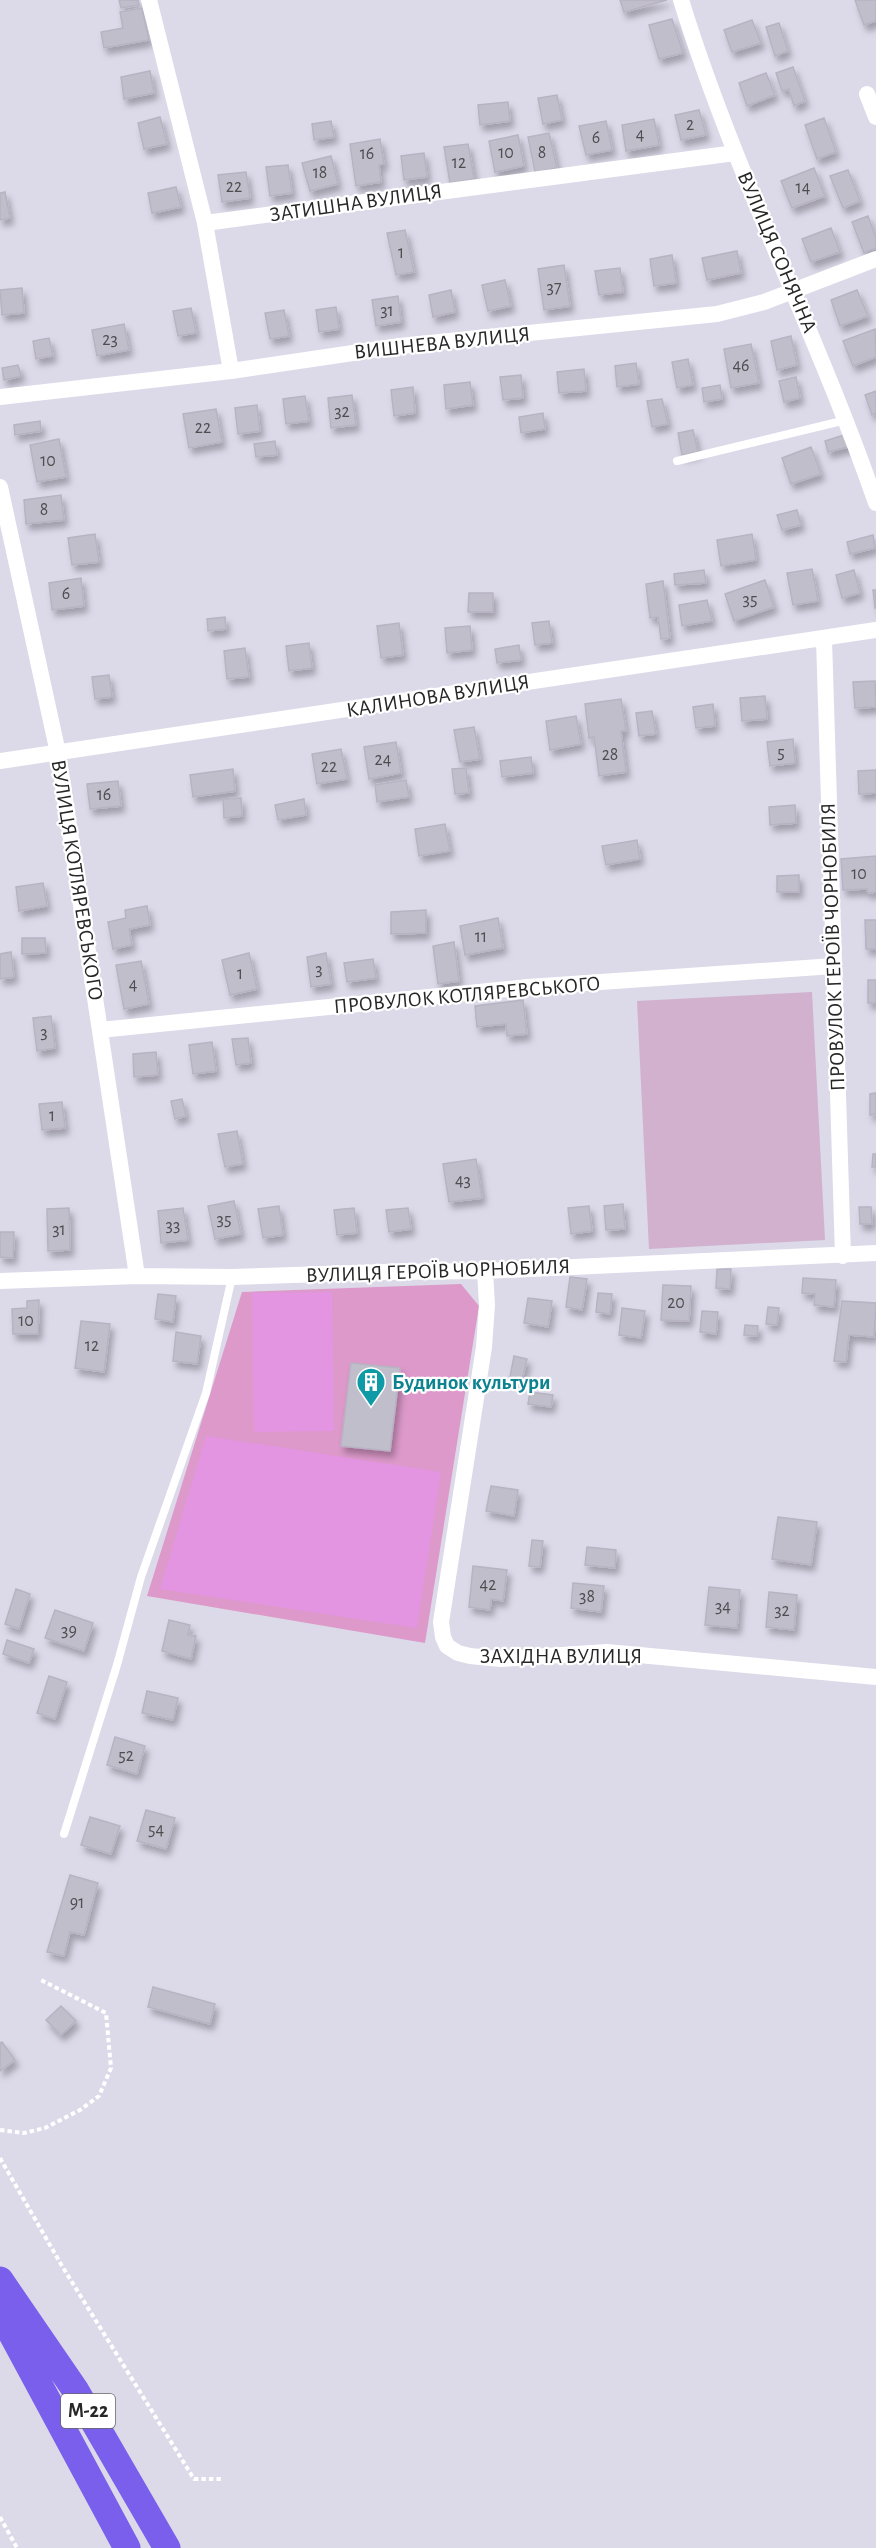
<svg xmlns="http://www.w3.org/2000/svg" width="876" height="2548" font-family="'Alegreya Sans',sans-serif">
<defs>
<filter id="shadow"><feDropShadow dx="3.5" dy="6" stdDeviation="3" flood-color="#0004"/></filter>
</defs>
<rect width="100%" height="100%" fill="#dcd9e9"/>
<path fill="#dc99ca" d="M 461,1284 L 479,1306 L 425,1643 L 147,1596 L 242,1292 Z"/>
<path fill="#d1b1ce" d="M 812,992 L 825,1240 L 649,1249 L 637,1001 Z"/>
<path fill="#e395e1" d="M 332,1292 L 334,1431 L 254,1432 L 252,1293 Z
M 206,1436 L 441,1472 L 417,1628 L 160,1589 Z"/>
<path fill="#c1becb" stroke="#b7b3c3" stroke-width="1.5" filter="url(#shadow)" d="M 119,0 L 138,0 L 139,5 L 121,8 Z
M 620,0 L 667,0 L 624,12 Z
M 855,0 L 876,0 L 876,21 L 864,25 Z
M 142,8 L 149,40 L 104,48 L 101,32 L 123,28 L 120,12 Z
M 672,19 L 683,53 L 659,59 L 649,25 Z
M 752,20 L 761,43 L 732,52 L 724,30 Z
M 779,23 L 788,51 L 775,56 L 766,27 Z
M 793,67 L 805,101 L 794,106 L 789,89 L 782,91 L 776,73 Z
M 150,71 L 154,93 L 124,99 L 121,77 Z
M 766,73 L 775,95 L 747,106 L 739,83 Z
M 557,95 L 562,120 L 543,124 L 538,98 Z
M 508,102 L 510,121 L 480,125 L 478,105 Z
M 699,110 L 706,135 L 681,140 L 675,115 Z
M 160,117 L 167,144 L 144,149 L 138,123 Z
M 824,118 L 836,152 L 817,159 L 805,125 Z
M 654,119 L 659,145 L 626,151 L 622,125 Z
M 331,121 L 334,137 L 314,140 L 312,124 Z
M 606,121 L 612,150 L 586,155 L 579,126 Z
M 549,133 L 557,168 L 535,172 L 528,137 Z
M 518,135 L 524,166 L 495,172 L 489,141 Z
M 380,139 L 384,164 L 379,165 L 381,182 L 356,186 L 350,144 Z
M 468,144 L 474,179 L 450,183 L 444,147 Z
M 424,153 L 427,177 L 404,180 L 401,156 Z
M 331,156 L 338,184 L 310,191 L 302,163 Z
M 288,165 L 292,193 L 270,196 L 266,167 Z
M 814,168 L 825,196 L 792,208 L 781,181 Z
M 848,170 L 860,201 L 843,208 L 830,176 Z
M 246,172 L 250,198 L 222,202 L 218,175 Z
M 176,187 L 181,207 L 152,213 L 148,193 Z
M 5,192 L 10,218 L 0,220 L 0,193 Z
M 868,216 L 876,238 L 876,248 L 864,253 L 852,222 Z
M 831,228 L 840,252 L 811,262 L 802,239 Z
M 405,230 L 414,272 L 396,275 L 387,233 Z
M 737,251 L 741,273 L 707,280 L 702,258 Z
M 672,255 L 676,283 L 654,286 L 650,259 Z
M 564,265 L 570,306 L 544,310 L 538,269 Z
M 620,268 L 623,292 L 599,295 L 595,271 Z
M 505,280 L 511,306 L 488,311 L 482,285 Z
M 22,288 L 24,313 L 2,315 L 0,290 Z
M 451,290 L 455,312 L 433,317 L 429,295 Z
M 857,290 L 868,316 L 840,326 L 831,300 Z
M 398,296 L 401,322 L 376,326 L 372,300 Z
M 336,307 L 339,329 L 319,332 L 316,310 Z
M 191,308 L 196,333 L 178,336 L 173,311 Z
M 284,310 L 289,336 L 270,339 L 265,313 Z
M 124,324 L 129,350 L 97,356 L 92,330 Z
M 875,329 L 876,357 L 853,366 L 843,341 Z
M 791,336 L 797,365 L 777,370 L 771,341 Z
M 49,338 L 53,356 L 36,359 L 33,341 Z
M 751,344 L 759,383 L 731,388 L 724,349 Z
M 688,359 L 693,385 L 677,388 L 672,362 Z
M 636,363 L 639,384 L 617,387 L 615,366 Z
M 18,365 L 21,376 L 4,380 L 2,368 Z
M 584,369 L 586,391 L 559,393 L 557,372 Z
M 521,375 L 523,398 L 503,400 L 500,377 Z
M 796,377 L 800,398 L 784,402 L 779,381 Z
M 470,382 L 473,405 L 446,409 L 444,385 Z
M 720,385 L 722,399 L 704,402 L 702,388 Z
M 413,387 L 415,413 L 394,416 L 391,390 Z
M 876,391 L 876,413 L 872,415 L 865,395 Z
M 352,395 L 356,425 L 331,428 L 328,398 Z
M 305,396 L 309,421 L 286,424 L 283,399 Z
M 662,399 L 668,424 L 652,427 L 647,401 Z
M 257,405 L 260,431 L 238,434 L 235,408 Z
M 216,409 L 222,442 L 189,448 L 183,414 Z
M 543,413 L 545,429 L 521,433 L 519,417 Z
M 40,421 L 41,431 L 15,435 L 14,425 Z
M 693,430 L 698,452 L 682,455 L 678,433 Z
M 847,434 L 851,446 L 828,452 L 825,441 Z
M 59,439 L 66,477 L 37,482 L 30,445 Z
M 275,441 L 277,455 L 256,457 L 254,444 Z
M 811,447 L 821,474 L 791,484 L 782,458 Z
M 61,495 L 64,520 L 26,524 L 24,500 Z
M 797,510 L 801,525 L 782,530 L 777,515 Z
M 95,534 L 99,562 L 72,565 L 68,538 Z
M 752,534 L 756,560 L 721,566 L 717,540 Z
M 873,535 L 875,548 L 850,554 L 847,542 Z
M 812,569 L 818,601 L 793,605 L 787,573 Z
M 704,570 L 706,583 L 675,585 L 674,574 Z
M 854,570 L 860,593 L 842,598 L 836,575 Z
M 81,578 L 84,606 L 52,610 L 49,583 Z
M 765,580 L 774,607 L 734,621 L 725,594 Z
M 663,581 L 670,638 L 661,639 L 658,617 L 650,618 L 646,584 Z
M 873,590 L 876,590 L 876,608 L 875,608 Z
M 469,593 L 493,593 L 493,612 L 468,612 Z
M 707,600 L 712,621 L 682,626 L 679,605 Z
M 225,617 L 226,629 L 208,631 L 207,619 Z
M 549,621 L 552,643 L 535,645 L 532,623 Z
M 399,623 L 403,655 L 381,658 L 377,626 Z
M 470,626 L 472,650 L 447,653 L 445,628 Z
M 309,643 L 312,668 L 289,671 L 286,646 Z
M 519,645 L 521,660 L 497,663 L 495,649 Z
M 245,648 L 249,677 L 227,679 L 224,651 Z
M 109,675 L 112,697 L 95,699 L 92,677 Z
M 875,681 L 876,707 L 855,708 L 853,682 Z
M 765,696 L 767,719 L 742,721 L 740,698 Z
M 621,699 L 626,731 L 621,731 L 626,772 L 599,776 L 594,737 L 589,738 L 585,704 Z
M 713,704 L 715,726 L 696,728 L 693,707 Z
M 652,711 L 656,734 L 639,736 L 636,713 Z
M 576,716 L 581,744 L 550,750 L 546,721 Z
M 474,727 L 480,759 L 460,762 L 454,730 Z
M 793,739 L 795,763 L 770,766 L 767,742 Z
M 396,742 L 401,773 L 369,779 L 364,747 Z
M 341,749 L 347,779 L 317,784 L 312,754 Z
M 531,757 L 533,773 L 502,777 L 500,761 Z
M 466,768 L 469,793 L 455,794 L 452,769 Z
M 233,769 L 235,791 L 193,797 L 190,775 Z
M 876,770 L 876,793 L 859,794 L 858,771 Z
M 406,780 L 409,797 L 377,802 L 375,785 Z
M 118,781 L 121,806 L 90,809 L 87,784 Z
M 241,798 L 242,816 L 224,818 L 223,799 Z
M 304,799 L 306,815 L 278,820 L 275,805 Z
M 795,805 L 796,823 L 770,825 L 769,807 Z
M 445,824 L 450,851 L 419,856 L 415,829 Z
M 637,840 L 640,859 L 606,865 L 602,846 Z
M 876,856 L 876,892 L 868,893 L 867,889 L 843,890 L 841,859 Z
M 799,875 L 799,892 L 777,892 L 777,876 Z
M 43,883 L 47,906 L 19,911 L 16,887 Z
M 147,906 L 150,925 L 129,929 L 132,945 L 113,949 L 108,922 L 126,918 L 125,910 Z
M 426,910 L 426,933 L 391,934 L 391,912 Z
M 498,918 L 503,948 L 465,955 L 460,926 Z
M 865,920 L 876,920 L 876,949 L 866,949 Z
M 22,938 L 45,938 L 46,953 L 22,954 Z
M 454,942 L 459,981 L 438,984 L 433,946 Z
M 11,952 L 14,977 L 0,979 L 0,954 Z
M 249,953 L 257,989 L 230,995 L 222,960 Z
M 326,953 L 331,984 L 311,987 L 307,957 Z
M 373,959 L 376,978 L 347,982 L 344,963 Z
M 141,961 L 149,1004 L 124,1009 L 116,965 Z
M 868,980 L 876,980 L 876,1003 L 868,1003 Z
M 523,1000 L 527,1034 L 507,1036 L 506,1024 L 477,1027 L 475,1006 Z
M 51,1016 L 55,1048 L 37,1051 L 33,1018 Z
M 248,1038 L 251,1063 L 236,1065 L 232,1039 Z
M 212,1042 L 216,1071 L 193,1074 L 189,1045 Z
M 156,1052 L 158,1075 L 134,1077 L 133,1054 Z
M 876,1093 L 876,1114 L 870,1115 L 870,1094 Z
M 182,1099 L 186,1116 L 175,1119 L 171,1101 Z
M 62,1102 L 65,1128 L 42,1130 L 39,1104 Z
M 237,1131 L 243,1164 L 225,1167 L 218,1134 Z
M 873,1154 L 876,1154 L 876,1167 L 872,1167 Z
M 476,1159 L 482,1198 L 449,1202 L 443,1164 Z
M 234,1201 L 241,1234 L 215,1239 L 208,1206 Z
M 623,1204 L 625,1229 L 606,1230 L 604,1206 Z
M 279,1206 L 283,1235 L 263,1238 L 258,1209 Z
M 589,1206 L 592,1231 L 571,1234 L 568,1208 Z
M 859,1207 L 871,1207 L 872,1224 L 860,1224 Z
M 69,1208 L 70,1250 L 48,1251 L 47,1209 Z
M 183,1208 L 188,1240 L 161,1243 L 158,1211 Z
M 354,1208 L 357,1233 L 337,1235 L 334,1210 Z
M 408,1208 L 411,1229 L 389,1232 L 386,1210 Z
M 0,1232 L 14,1232 L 13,1258 L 0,1257 Z
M 717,1269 L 731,1269 L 730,1289 L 716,1288 Z
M 570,1277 L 587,1279 L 582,1310 L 566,1307 Z
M 803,1278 L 836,1280 L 834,1307 L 814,1305 L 815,1294 L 802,1293 Z
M 663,1285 L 691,1286 L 689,1321 L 661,1320 Z
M 598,1293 L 612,1294 L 610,1314 L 596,1312 Z
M 158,1294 L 176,1296 L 173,1322 L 155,1319 Z
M 528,1298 L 552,1301 L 548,1327 L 524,1323 Z
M 39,1300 L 38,1334 L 13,1334 L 12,1309 L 27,1308 L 27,1301 Z
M 842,1301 L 876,1303 L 874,1337 L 849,1335 L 846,1362 L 834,1361 Z
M 768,1307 L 779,1308 L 777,1325 L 766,1324 Z
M 622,1308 L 645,1311 L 641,1338 L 619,1335 Z
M 702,1311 L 718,1312 L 716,1334 L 700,1332 Z
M 81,1321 L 110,1324 L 104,1372 L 75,1368 Z
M 745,1325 L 758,1326 L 757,1336 L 744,1335 Z
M 176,1332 L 201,1336 L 197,1364 L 173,1361 Z
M 514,1356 L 527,1359 L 522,1380 L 510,1377 Z
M 351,1363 L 400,1368 L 390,1451 L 341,1446 Z
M 530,1392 L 553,1395 L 551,1407 L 528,1404 Z
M 491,1486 L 518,1490 L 514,1516 L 486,1511 Z
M 778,1517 L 817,1522 L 811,1565 L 772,1559 Z
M 532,1540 L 543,1541 L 540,1567 L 529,1566 Z
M 587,1547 L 616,1550 L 615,1568 L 585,1565 Z
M 473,1566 L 507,1570 L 503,1601 L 491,1599 L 490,1610 L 469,1607 Z
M 573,1583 L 604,1586 L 601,1612 L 571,1608 Z
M 709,1587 L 740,1590 L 737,1628 L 705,1625 Z
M 16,1589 L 30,1594 L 19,1629 L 5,1624 Z
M 769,1592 L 797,1595 L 794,1630 L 766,1627 Z
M 55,1610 L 93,1623 L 84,1651 L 45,1638 Z
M 169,1620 L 190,1625 L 188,1635 L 196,1636 L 191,1659 L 162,1651 Z
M 7,1640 L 34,1649 L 29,1663 L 3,1654 Z
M 49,1676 L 67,1682 L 55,1719 L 37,1713 Z
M 147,1691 L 178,1698 L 173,1720 L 142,1713 Z
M 115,1737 L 145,1746 L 137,1774 L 107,1765 Z
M 146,1810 L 175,1818 L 166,1849 L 137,1841 Z
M 90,1817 L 120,1826 L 111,1854 L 81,1845 Z
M 70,1875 L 98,1883 L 84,1935 L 70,1932 L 64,1956 L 47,1952 Z
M 153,1987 L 215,2004 L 210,2024 L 148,2007 Z
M 61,2006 L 76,2021 L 61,2035 L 46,2020 Z
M 2,2042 L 15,2060 L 0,2071 L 0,2043 Z"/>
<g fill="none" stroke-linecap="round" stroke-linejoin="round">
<path stroke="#fff" stroke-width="4" stroke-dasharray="4.5 3" stroke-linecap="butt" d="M 0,2130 L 24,2133 L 45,2128 L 80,2110 L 99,2096 L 111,2068 L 106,2013 L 41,1980
M 0,2158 L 62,2266 L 194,2479 L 222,2479
M 0,2517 L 17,2548"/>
<path stroke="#fff" stroke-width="8" d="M 677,461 L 846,420
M 64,1834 L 117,1665 L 141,1577 L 206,1393 L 232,1277"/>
<path stroke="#fff" stroke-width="16" d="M 149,0 L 205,223 L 231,371
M 681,0 C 734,172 817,333 876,503
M 867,94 L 876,117
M 205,223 L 735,153
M 0,397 L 231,371 L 400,346 L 717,314 L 764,302 L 876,259
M 0,487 L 58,753 L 137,1276
M 824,639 L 843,1256
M 0,761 L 876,630
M 100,1030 L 528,987 L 834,966
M 485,1271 L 487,1305 L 484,1347 L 441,1622 L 443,1637 L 447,1646 L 458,1653 L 470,1656 L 501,1659 L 607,1652 L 876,1677
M 0,1281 L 137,1276 L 232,1277 L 386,1272 L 485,1271 L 876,1253"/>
<path stroke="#7a5eec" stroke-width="27" d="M 0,2280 L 76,2391 L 167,2548
M 0,2312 L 127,2548"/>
</g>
<defs>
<g id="building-pin" transform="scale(1.5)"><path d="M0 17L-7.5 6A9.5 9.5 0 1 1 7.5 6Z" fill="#0f9aa8" stroke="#fff"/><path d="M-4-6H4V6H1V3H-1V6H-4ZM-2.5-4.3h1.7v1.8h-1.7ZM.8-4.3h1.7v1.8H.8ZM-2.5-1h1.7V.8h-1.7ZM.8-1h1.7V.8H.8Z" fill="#fff"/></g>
</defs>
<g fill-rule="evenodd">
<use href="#building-pin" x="371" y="1382"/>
</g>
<g text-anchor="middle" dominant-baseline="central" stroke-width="4.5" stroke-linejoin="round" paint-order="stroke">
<g font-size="18" fill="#4e4d50">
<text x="690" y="125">2</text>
<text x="640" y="135">4</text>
<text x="596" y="138">6</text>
<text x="506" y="153">10</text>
<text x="542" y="153">8</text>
<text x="367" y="154">16</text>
<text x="459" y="163">12</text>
<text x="320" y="173">18</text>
<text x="234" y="187">22</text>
<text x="803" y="188">14</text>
<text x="401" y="253">1</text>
<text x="554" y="288">37</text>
<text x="387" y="311">31</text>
<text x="110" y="340">23</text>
<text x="741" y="366">46</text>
<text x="342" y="412">32</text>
<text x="203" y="428">22</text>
<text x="48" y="461">10</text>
<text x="44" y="510">8</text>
<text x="66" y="594">6</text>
<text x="750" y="600">35</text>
<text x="781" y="753">5</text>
<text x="610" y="755">28</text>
<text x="383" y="760">24</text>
<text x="329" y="767">22</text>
<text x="104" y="795">16</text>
<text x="859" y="874">10</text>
<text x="481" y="937">11</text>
<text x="319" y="970">3</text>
<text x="240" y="974">1</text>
<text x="133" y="985">4</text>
<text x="44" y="1033">3</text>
<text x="52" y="1116">1</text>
<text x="463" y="1181">43</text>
<text x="224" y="1220">35</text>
<text x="173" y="1226">33</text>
<text x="59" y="1230">31</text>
<text x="676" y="1303">20</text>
<text x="26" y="1321">10</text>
<text x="92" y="1346">12</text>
<text x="488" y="1585">42</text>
<text x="587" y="1597">38</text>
<text x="723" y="1607">34</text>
<text x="782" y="1611">32</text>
<text x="69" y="1631">39</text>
<text x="126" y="1756">52</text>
<text x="156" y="1830">54</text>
<text x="77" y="1903">91</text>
</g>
<rect fill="#fff" stroke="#686868" stroke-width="1.5" x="61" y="2394" width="54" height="34" rx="4.5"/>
<g font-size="20" font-weight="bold" fill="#272727">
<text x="88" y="2411">М-22</text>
</g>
<g font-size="21" fill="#272727" stroke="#fff">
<text transform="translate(356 203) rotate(-8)">ЗАТИШНА ВУЛИЦЯ</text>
<text transform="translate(777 252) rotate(67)">ВУЛИЦЯ СОНЯЧНА</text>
<text transform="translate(442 343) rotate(-6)">ВИШНЕВА ВУЛИЦЯ</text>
<text transform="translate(438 696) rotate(-9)">КАЛИНОВА ВУЛИЦЯ</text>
<text transform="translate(77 880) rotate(81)">ВУЛИЦЯ КОТЛЯРЕВСЬКОГО</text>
<text transform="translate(833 947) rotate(-92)">ПРОВУЛОК ГЕРОЇВ ЧОРНОБИЛЯ</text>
<text transform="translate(467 995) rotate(-5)">ПРОВУЛОК КОТЛЯРЕВСЬКОГО</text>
<text transform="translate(438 1271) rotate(-2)">ВУЛИЦЯ ГЕРОЇВ ЧОРНОБИЛЯ</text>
<text x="561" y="1656">ЗАХІДНА ВУЛИЦЯ</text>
</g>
<g font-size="21" font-weight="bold" fill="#0d838f" stroke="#fff" text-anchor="start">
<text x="392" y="1382">Будинок культури</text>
</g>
</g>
</svg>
